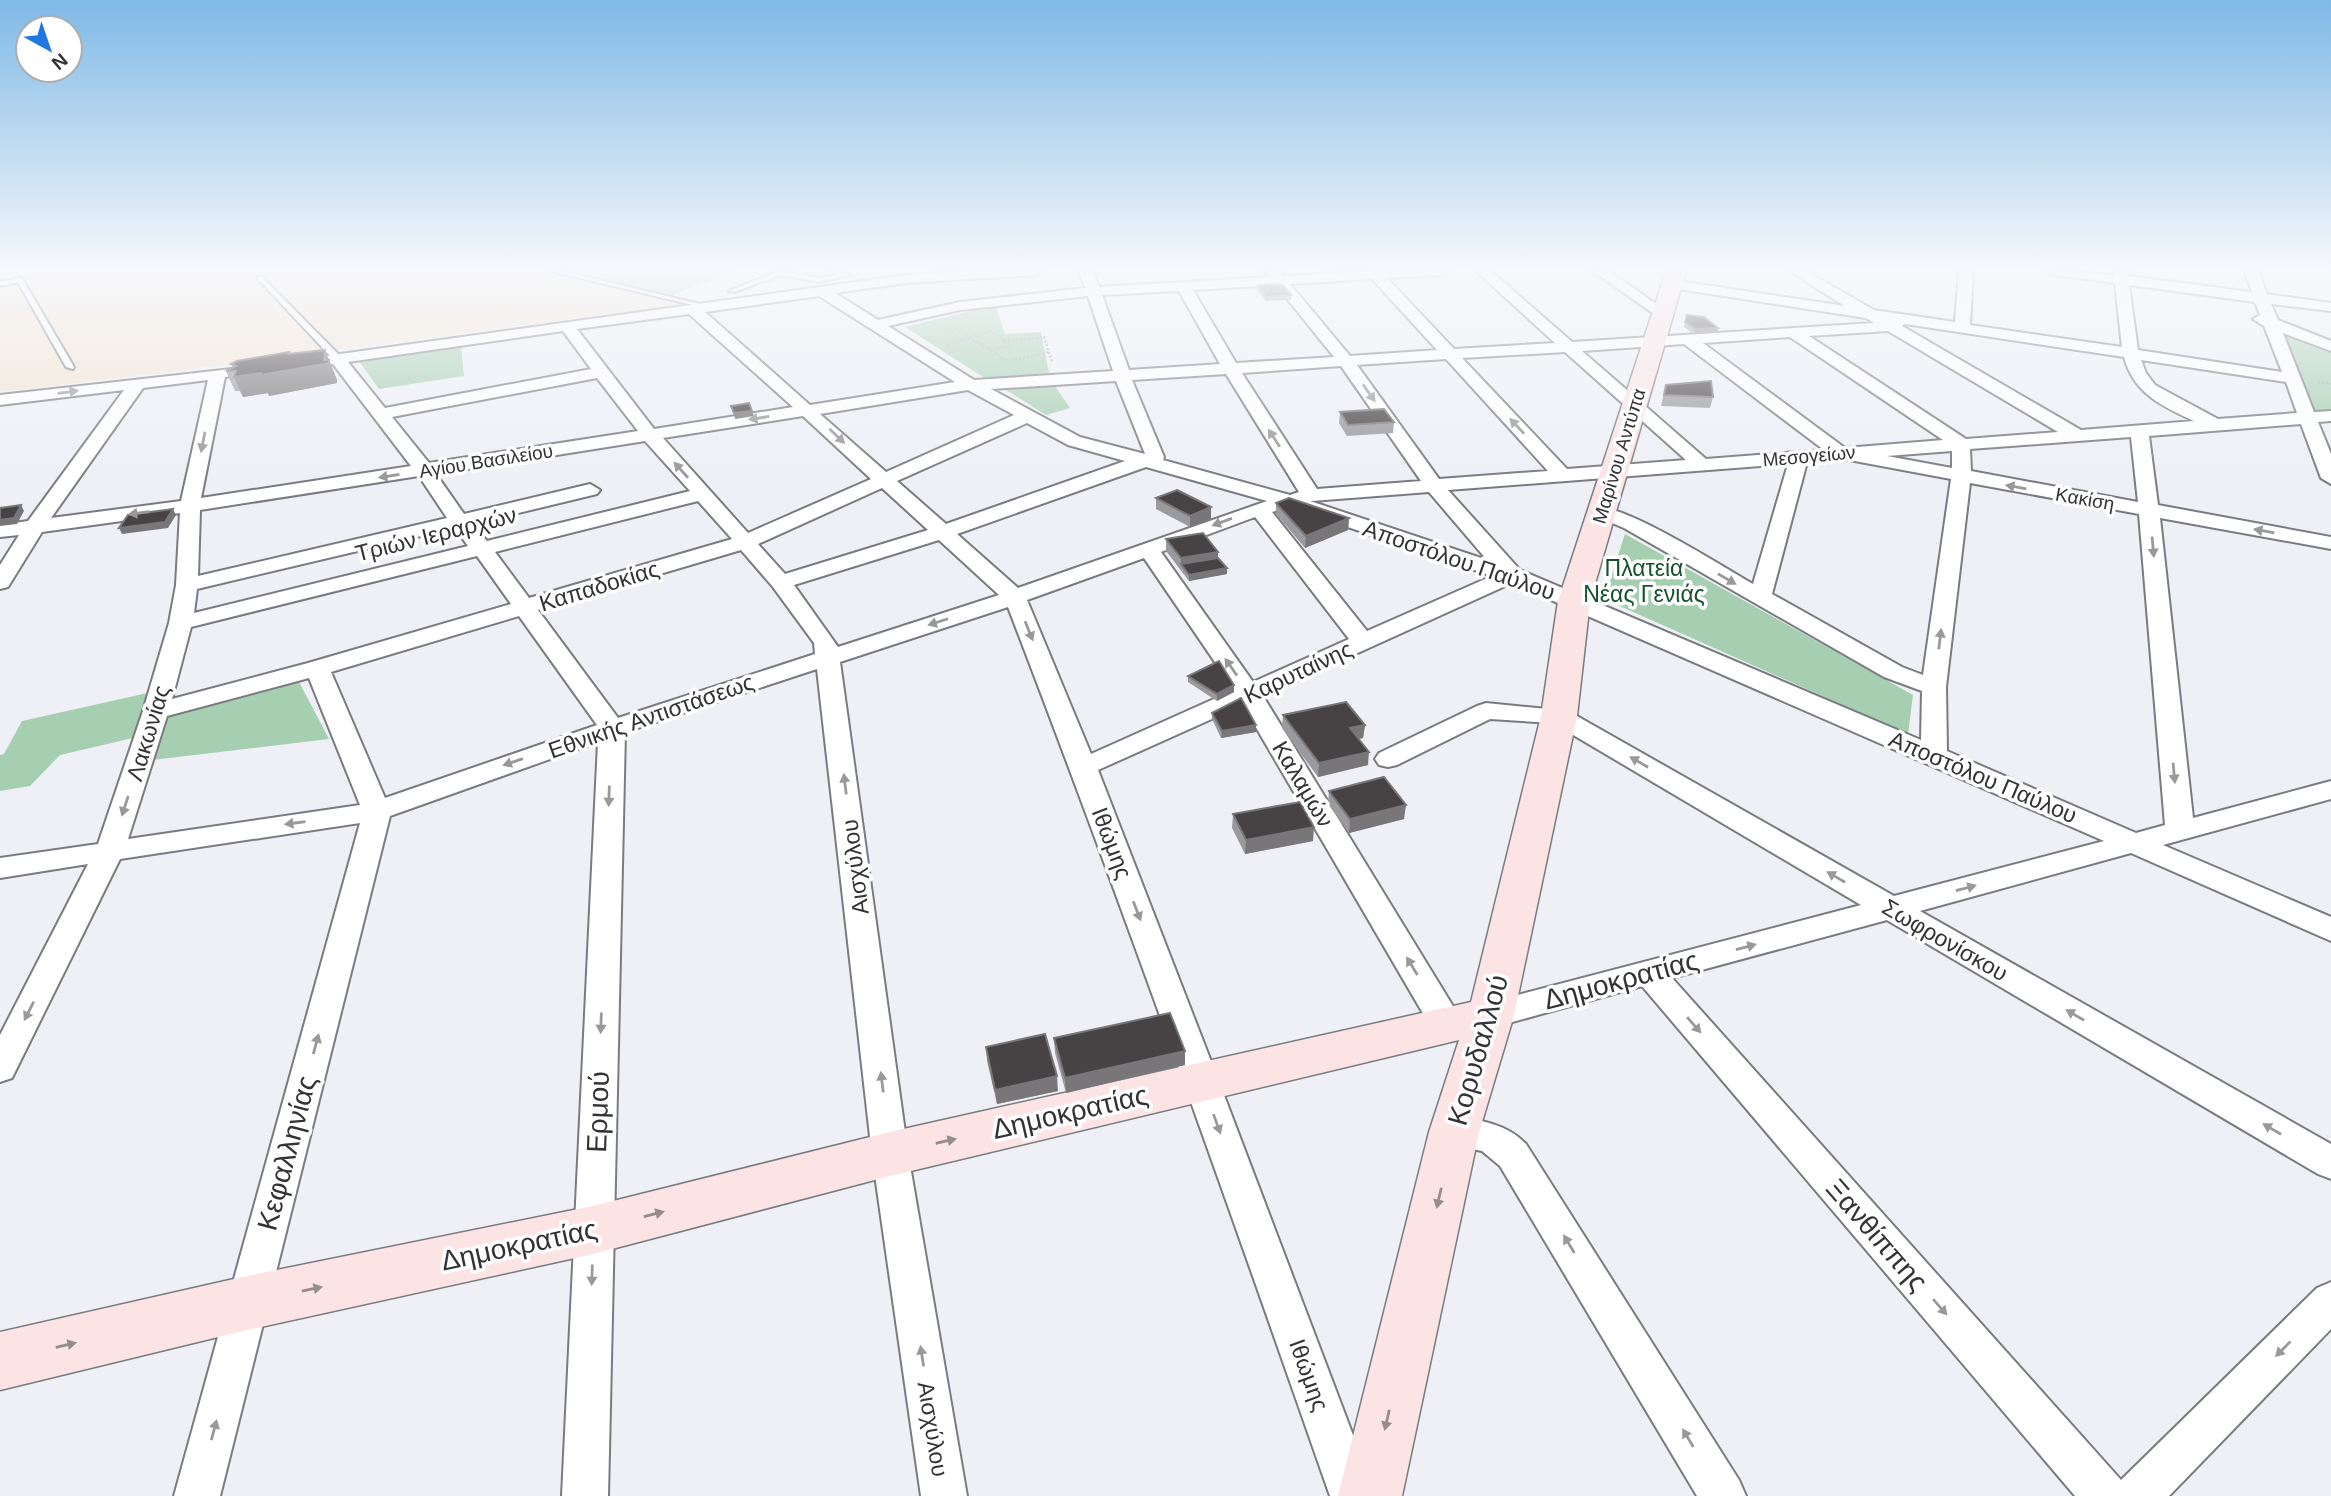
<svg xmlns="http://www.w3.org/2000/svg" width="2331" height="1496" font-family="Helvetica,sans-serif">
<rect width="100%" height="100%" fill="#eef0f6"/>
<path fill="#f3e4d1" d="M 0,271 L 528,271 L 681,304 L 215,366 L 0,392 Z"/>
<path fill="#a6ceb0" d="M 554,271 L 734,271 L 670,296 Z
M 995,305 L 1005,334 L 1041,332 L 1050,378 L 991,382 L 905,327 Z
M 2278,328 L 2331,348 L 2331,413 L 2313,414 Z
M 461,346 L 464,376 L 379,389 L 358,360 Z
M 1055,386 L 1070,408 L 1046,415 L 1006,390 Z
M 1625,534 L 1913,695 L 1908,734 L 1604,599 Z
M 298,680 L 329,739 L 152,760 L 168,714 Z
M 152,692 L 137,737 L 60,755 L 30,786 L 0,791 L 0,755 L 4,754 L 22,721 Z"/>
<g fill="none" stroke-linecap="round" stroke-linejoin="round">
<g stroke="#797b80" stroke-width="4">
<path id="lane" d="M 550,271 L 561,271 L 713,307 L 710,309 Z
M 779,271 L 820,278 L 837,275 L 828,271 L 838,271 L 849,275 L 820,282 L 780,275 L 734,292 L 729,291 Z
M 258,277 L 262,277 L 340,356 L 340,360 L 334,360 L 258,279 Z
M 20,278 L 23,280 L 74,367 L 73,369 L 66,367 L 18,282 L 0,286 L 0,282 Z"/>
</g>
<g stroke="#797b80" stroke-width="4">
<path id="street" d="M 971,271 L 1042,271 L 1035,275 L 906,283 L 835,293 L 878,320 L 960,302 L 1085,288 L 1079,271 L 1093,271 L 1099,287 L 1270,277 L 1265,271 L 1279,271 L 1284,276 L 1375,271 L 1450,271 L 1443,275 L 1387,278 L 1454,349 L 1555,343 L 1476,271 L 1491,271 L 1572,342 L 1874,323 L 1866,318 L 1672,288 L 1665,284 L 1672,280 L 1845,306 L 1789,271 L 1806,271 L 1874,310 L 1955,322 L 1959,271 L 1973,271 L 1970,325 L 2122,347 L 2115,283 L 2055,275 L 2048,271 L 2114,275 L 2114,271 L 2128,271 L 2128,276 L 2252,292 L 2244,271 L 2258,271 L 2267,294 L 2331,303 L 2331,311 L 2271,304 L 2278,320 L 2331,341 L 2331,351 L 2283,333 L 2314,412 L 2331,411 L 2331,421 L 2318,422 L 2331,454 L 2331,484 L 2321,478 L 2301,424 L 2149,436 L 2158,505 L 2331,537 L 2331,549 L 2160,518 L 2193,818 L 2331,781 L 2331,799 L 2163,845 L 2331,917 L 2331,941 L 2131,853 L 1920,911 L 2331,1144 L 2331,1179 L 2318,1174 L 1887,920 L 1672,978 L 2121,1480 L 2317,1288 L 2331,1282 L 2331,1329 L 2169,1496 L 2075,1496 L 1642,986 L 1491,1028 L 1479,1024 L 1474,1015 L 1479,1006 L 1491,1002 L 1861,905 L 1553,723 L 1490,719 L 1397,765 L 1388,767 L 1379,765 L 1375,759 L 1379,753 L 1477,706 L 1486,703 L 1568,711 L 1894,896 L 2104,841 L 1512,583 L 1263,696 L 1459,1016 L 1464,1025 L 1459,1034 L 1447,1038 L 1435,1034 L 1243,705 L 1098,770 L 1219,1082 L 1376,1496 L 1330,1496 C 1226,1198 1121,901 1008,607 L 840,662 L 908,1154 L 967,1496 L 921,1496 L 872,1154 L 817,669 L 625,732 L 608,1496 L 562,1496 L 598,742 L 390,816 L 220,1496 L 174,1496 L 360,823 L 120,859 L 12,1078 L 0,1082 L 0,1035 L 88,864 L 0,878 L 0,858 L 98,844 L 143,711 L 169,623 L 176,585 L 180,513 L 42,532 L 8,587 L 0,589 L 0,565 L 19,535 L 0,537 L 0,525 L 28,521 L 124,390 L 0,405 L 0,395 L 268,365 L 270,368 L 268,371 L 225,377 L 201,498 L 411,466 L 333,364 L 319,363 L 317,360 L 319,357 L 906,275 ZM 1372,279 L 1437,350 L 1350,356 L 1290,284 ZM 1276,285 L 1334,357 L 1236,363 L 1193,290 ZM 2129,285 L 2255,302 L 2260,315 L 2253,319 L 2264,326 L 2282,372 L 2138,350 ZM 1179,291 L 1220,364 L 1129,370 L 1102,295 ZM 819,296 L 955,382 L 810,405 L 705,312 ZM 1088,296 L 1113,371 L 974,380 L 888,326 L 960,310 ZM 689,314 L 793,407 L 654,429 L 577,329 ZM 1905,324 L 2124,357 C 2134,394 2162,406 2194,421 L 2081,430 L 1902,326 ZM 563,331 L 591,369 L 385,408 L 348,362 ZM 1888,331 L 2058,432 L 1966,439 L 1809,336 ZM 1790,337 L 1943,440 L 1845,448 L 1703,343 ZM 1684,344 L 1824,450 L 1706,459 L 1582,351 ZM 1565,352 L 1686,460 L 1567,469 L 1462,358 ZM 1446,359 L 1548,471 L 1439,479 L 1357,365 ZM 2141,360 L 2286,382 L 2297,413 L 2218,419 L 2155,385 L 2146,373 ZM 1341,366 L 1421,481 L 1317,489 L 1242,373 ZM 1226,374 L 1299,492 L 1290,495 L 1163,460 L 1164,457 L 1132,380 ZM 597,378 L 638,431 L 429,463 L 392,417 ZM 208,380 L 181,501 L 51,518 L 143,388 ZM 1116,381 L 1145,454 L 1080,437 L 991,389 ZM 968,390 L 1014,415 L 886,472 L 820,414 ZM 803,416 L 871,479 L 748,533 L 663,438 ZM 1027,423 L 1068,445 L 1125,461 L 946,524 L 897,481 ZM 2131,437 L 2138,502 L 1971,471 L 1970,449 ZM 645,441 L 690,491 L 487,541 L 473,524 L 597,494 L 600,490 L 590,484 L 464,514 L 436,474 ZM 1952,451 L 1952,468 L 1887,456 ZM 1844,459 L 1951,479 L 1923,675 L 1902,667 L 1772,594 L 1807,462 ZM 1788,464 L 1753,584 C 1725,568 1620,501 1595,508 L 1592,512 L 1595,516 L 1624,528 L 1884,677 L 1922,691 L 1921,740 L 1520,570 L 1448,490 ZM 1146,467 L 1267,501 L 1018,588 L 957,534 ZM 419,476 L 447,518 L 198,576 L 200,510 ZM 1970,483 L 2139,514 L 2165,825 L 2136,833 L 1947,751 L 1946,687 ZM 882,488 L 928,530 L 785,574 L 758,544 ZM 1429,492 L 1487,560 L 1310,501 L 1312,501 ZM 698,501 L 732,539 L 529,598 L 495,552 ZM 1289,507 L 1492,576 L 1367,631 L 1272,512 ZM 1255,517 L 1349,639 L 1253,682 L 1161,552 ZM 455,528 L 468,546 L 194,613 L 197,589 ZM 939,540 L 999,595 L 838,647 L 794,585 ZM 741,550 L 773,587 L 814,643 L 815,654 L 618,718 L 538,610 ZM 477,556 L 511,604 L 308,663 L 172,699 L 191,627 ZM 1144,558 L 1234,690 L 1091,754 L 1027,600 ZM 519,616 L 597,725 L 385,798 L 331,672 ZM 309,678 L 360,805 L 128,839 L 167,716 Z
M 1593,271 L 1609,271 L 1669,313 L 1667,316 L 1657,316 Z
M 1454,1117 C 1481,1120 1507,1124 1526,1144 L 1739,1480 L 1746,1496 L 1697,1496 L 1500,1166 L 1482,1151 L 1441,1143 L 1436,1132 L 1441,1121 Z"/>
</g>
<g stroke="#797b80" stroke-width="3">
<path id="secondary" d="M 1666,271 L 1686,271 L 1590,601 L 1577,716 L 1514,1015 L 1479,1132 L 1402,1496 L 1338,1496 L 1429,1132 L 1459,1040 L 890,1176 L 593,1254 L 247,1330 L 0,1390 L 0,1332 L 247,1276 L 593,1206 L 890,1132 L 1471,1002 L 1541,716 L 1558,601 Z"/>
</g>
<path stroke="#adaeb3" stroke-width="2.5" stroke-dasharray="2 2" stroke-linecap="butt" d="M 952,327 L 990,350 L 1011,345 L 1005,341 L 1044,337 L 1052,362
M 948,345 L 991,331 L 1005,341
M 991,351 L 1007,361
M 1015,360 L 1048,352
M 2318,382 L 2331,384"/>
<use href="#lane" fill="#fff" fill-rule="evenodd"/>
<use href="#street" fill="#fff" fill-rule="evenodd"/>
<use href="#secondary" fill="#fbe4e3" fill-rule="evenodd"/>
</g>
<path fill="#9a999d" d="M 1258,285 L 1291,295 L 1291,300 L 1266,301 L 1257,290 Z
M 1687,315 L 1718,328 L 1717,332 L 1694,334 L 1684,327 Z
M 325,350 L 337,380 L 337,383 L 269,396 L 268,393 L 243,397 L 240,391 L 235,391 L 226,371 L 233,368 L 231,364 L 290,354 Z
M 1666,385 L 1713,397 L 1710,408 L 1661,406 Z
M 1340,412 L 1394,422 L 1393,433 L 1347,436 L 1339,423 Z
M 1156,498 L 1211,519 L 1190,527 L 1156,509 Z
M 1276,503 L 1349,518 L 1348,530 L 1305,548 L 1276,514 Z
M 1166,539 L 1218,558 L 1227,568 L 1227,574 L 1189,581 L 1166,551 Z
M 1188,676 L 1234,685 L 1234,692 L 1217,701 L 1188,682 Z
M 1212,713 L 1256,725 L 1256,732 L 1221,738 L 1212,719 Z
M 1283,715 L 1365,725 L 1363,738 L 1359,739 L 1368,765 L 1318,777 L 1282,728 Z
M 1329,791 L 1404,819 L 1349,833 L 1328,804 Z
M 1233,814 L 1313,841 L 1245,854 L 1232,828 Z
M 1054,1038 L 1185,1051 L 1185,1065 L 1066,1093 L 1055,1053 Z
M 986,1047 L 1058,1091 L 997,1104 L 987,1061 Z"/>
<path fill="#797679" d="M 1718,328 L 1717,332 L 1694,334 L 1695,329 Z
M 325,350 L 337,380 L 337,383 L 269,396 L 268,393 L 243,397 L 234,377 L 261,373 L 288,354 L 289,352 L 296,369 L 324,360 Z
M 752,411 L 754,416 L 735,419 L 734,413 Z
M 21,505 L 24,511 L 17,524 L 0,526 L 0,520 Z
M 1211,507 L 1211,519 L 1190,527 L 1190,516 Z
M 173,509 L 176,515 L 168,528 L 122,534 L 119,528 Z
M 1349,518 L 1348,530 L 1305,548 L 1306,536 Z
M 1218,552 L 1218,564 L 1181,564 L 1181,570 L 1181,558 Z
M 1227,568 L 1227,574 L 1189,581 L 1189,575 Z
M 1234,685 L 1234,692 L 1217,701 L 1217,694 Z
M 1256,725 L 1256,732 L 1221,738 L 1222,731 Z
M 1365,725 L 1363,738 L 1349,741 L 1350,728 Z
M 1369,752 L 1368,765 L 1318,777 L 1319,763 Z
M 1406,805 L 1404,819 L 1349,833 L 1350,819 Z
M 1314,827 L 1313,841 L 1245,854 L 1246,840 Z
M 1185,1051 L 1185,1065 L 1066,1093 L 1065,1078 Z
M 1057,1076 L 1058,1091 L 997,1104 L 995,1090 Z"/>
<path fill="#474244" stroke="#797679" stroke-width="2" d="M 1282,284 L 1291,295 L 1266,297 L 1258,285 Z
M 1687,315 L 1704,317 L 1718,328 L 1695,329 L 1685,322 Z
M 325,350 L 324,360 L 329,360 L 329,363 L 261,375 L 261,373 L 234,377 L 236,371 L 226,371 L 236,366 L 231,364 L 237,361 L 289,352 L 288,354 Z
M 1711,381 L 1713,397 L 1664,395 L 1666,385 Z
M 749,403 L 752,411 L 734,413 L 731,406 Z
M 1384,409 L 1394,422 L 1348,425 L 1340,412 Z
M 1177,490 L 1211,507 L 1190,516 L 1156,498 Z
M 1289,498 L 1349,518 L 1306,536 L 1276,503 Z
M 21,505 L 14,518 L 0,520 L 0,508 Z
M 173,509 L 165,522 L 119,528 L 128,515 Z
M 1203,533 L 1218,552 L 1181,558 L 1166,539 Z
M 1218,558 L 1227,568 L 1189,575 L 1181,564 Z
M 1219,661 L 1234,685 L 1217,694 L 1188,676 Z
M 1241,698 L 1256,725 L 1222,731 L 1212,713 Z
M 1346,702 L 1365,725 L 1350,728 L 1369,752 L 1319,763 L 1283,715 Z
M 1384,777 L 1406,805 L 1350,819 L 1329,791 Z
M 1300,802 L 1314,827 L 1246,840 L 1233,814 Z
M 1170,1013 L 1185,1051 L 1065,1078 L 1054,1038 Z
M 1045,1034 L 1057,1076 L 995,1090 L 986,1047 Z"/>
<defs><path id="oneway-solid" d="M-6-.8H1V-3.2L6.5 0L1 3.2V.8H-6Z" transform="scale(1.75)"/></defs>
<g fill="#99999a">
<use href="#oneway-solid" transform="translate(68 392) rotate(-7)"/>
<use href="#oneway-solid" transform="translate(1369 393) rotate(55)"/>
<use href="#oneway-solid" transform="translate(759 418) rotate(171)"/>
<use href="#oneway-solid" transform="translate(1517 426) rotate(-133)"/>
<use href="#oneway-solid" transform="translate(837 436) rotate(44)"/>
<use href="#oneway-solid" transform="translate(1274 438) rotate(-123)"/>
<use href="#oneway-solid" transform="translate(203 442) rotate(101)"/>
<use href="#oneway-solid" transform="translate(681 470) rotate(-132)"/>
<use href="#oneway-solid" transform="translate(389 476) rotate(171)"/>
<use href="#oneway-solid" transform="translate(2016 487) rotate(-170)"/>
<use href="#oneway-solid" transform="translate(139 513) rotate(173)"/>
<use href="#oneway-solid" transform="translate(1222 522) rotate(160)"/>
<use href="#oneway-solid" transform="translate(2264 531) rotate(-170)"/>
<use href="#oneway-solid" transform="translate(2153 547) rotate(85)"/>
<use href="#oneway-solid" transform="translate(1727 579) rotate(30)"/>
<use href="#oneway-solid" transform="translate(938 622) rotate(162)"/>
<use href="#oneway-solid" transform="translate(1029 631) rotate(68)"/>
<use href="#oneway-solid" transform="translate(1940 639) rotate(-83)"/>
<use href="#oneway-solid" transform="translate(1231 667) rotate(-125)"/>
<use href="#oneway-solid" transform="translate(513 762) rotate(161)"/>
<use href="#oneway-solid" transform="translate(1639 762) rotate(-150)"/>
<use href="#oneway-solid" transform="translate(2174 773) rotate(85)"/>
<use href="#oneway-solid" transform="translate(845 784) rotate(-97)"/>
<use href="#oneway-solid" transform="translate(609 796) rotate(92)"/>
<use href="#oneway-solid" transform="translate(125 806) rotate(108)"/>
<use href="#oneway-solid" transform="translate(295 823) rotate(172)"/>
<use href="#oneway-solid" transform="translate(1836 877) rotate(-150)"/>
<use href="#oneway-solid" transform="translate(1966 888) rotate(-15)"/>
<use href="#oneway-solid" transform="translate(1137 911) rotate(69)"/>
<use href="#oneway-solid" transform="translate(1746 947) rotate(-15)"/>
<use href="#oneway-solid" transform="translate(1412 966) rotate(-121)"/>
<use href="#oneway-solid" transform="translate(29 1011) rotate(117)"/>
<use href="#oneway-solid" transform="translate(2075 1015) rotate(-150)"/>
<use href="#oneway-solid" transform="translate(601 1023) rotate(92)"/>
<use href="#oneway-solid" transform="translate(1694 1025) rotate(49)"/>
<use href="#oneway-solid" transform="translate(316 1044) rotate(-75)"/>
<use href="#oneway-solid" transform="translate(882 1082) rotate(-97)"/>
<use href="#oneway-solid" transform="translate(1217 1124) rotate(70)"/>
<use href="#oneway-solid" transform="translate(2272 1129) rotate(-150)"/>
<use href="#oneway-solid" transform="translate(1569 1244) rotate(-121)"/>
<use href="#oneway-solid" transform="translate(592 1275) rotate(92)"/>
<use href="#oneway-solid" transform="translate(1940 1307) rotate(49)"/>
<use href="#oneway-solid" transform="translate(2283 1349) rotate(135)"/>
<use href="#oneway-solid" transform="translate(922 1356) rotate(-99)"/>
<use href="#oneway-solid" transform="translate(214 1430) rotate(-75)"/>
<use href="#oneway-solid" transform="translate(1688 1438) rotate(-121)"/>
</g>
<g fill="#978c8c">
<use href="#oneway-solid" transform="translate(946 1141) rotate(-13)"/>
<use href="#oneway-solid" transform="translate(1439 1198) rotate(103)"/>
<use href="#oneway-solid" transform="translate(654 1214) rotate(-14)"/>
<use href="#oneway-solid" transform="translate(312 1289) rotate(-12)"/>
<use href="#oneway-solid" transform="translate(66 1345) rotate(-13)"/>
<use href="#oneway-solid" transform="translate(1387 1420) rotate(103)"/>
</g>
<linearGradient id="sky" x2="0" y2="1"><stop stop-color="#7fb9e6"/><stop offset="0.56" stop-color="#f7f8fb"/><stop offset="1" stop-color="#f7f8fb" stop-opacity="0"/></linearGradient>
<rect width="2331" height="480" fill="url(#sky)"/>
<g text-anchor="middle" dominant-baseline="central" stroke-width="7" stroke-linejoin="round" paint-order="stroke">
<g font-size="19" fill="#333336" stroke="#fff">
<text transform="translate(1619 456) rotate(-73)">Μαρίνου Αντύπα</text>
<text transform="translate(1809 456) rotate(-5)">Μεσογείων</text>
<text transform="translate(486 461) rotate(-9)">Αγίου Βασιλείου</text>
<text transform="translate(2085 499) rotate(10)">Κακίση</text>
</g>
<g font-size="23" fill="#333336" stroke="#fff">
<text transform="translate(436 534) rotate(-14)">Τριών Ιεραρχών</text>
<text transform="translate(1459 560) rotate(19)">Αποστόλου Παύλου</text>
<text transform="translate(599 586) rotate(-17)">Καπαδοκίας</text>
<text transform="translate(1298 672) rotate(-25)">Καρυταίνης</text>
<text transform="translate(651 716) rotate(-19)">Εθνικής Αντιστάσεως</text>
<text transform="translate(148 733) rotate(-73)">Λακωνίας</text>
<text transform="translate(1983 777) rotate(23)">Αποστόλου Παύλου</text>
<text transform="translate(1303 784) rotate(59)">Καλαμών</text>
<text transform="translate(1112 843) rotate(69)">Ιθώμης</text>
<text transform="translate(855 867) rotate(-97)">Αισχύλου</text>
<text transform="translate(1945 940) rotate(30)">Σωφρονίσκου</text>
<text transform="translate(1309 1375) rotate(70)">Ιθώμης</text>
<text transform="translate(933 1429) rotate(81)">Αισχύλου</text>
</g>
<g font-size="23" fill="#14512c" stroke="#fff">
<text x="1644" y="568">Πλατεία<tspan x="1644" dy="26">Νέας Γενιάς</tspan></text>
</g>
<g font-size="28" fill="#333336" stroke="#fff">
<text transform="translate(1621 980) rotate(-15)">Δημοκρατίας</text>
<text transform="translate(1478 1050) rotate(-74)">Κορυδαλλού</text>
<text transform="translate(598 1112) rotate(-88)">Ερμού</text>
<text transform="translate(1070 1112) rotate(-13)">Δημοκρατίας</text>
<text transform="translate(287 1153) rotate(-75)">Κεφαλληνίας</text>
<text transform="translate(1877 1235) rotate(49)">Ξανθίππης</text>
<text transform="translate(519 1245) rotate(-12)">Δημοκρατίας</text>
</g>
</g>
<g transform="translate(49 49) rotate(140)"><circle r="33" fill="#ffffff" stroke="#adadaf" stroke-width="2"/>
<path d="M0-5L12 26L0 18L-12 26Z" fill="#2177e1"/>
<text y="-10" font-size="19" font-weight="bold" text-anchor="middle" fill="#333336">N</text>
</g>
</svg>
